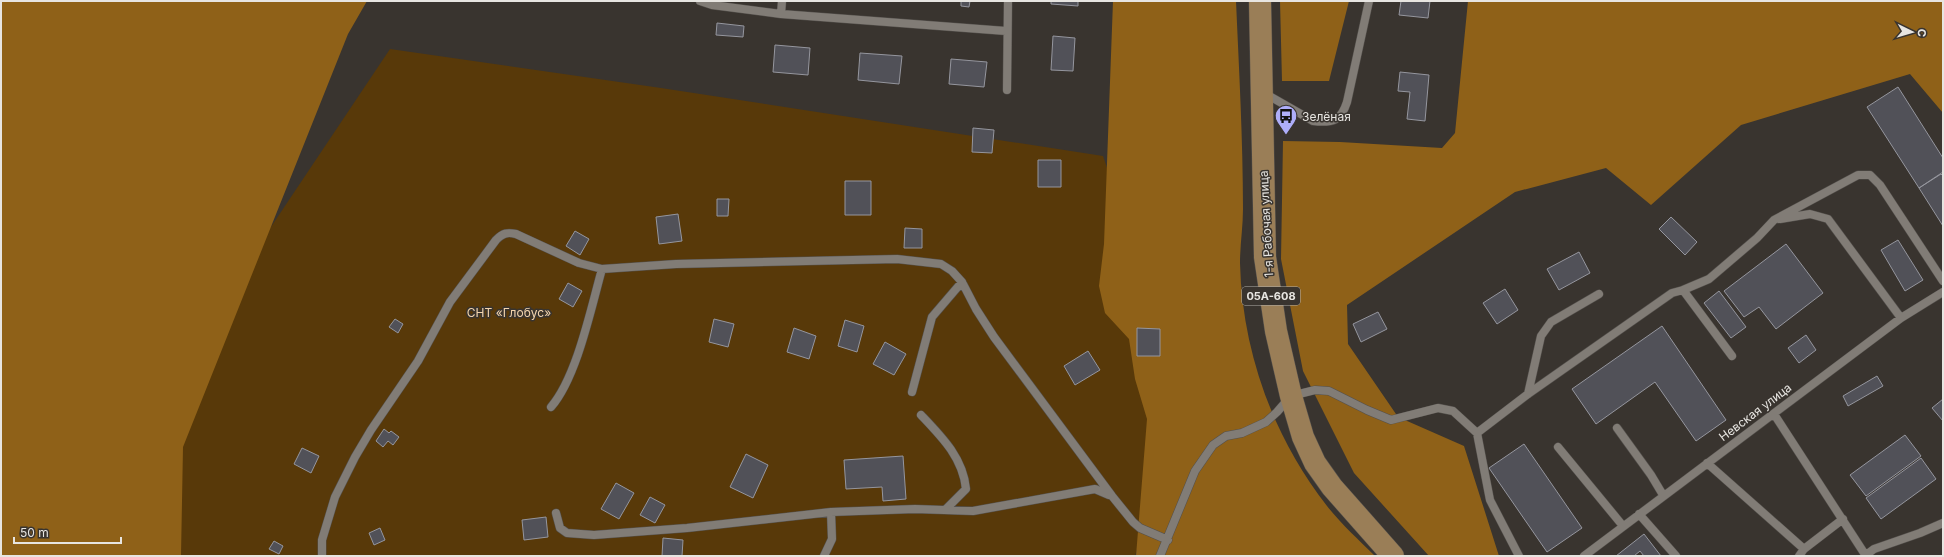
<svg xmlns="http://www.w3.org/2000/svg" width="1944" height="557" font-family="Inter,sans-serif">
<rect width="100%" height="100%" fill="#39342f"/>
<path fill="#583909" d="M 390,49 L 661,88 L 1103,156 L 1182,388 L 1135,556 L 1,556 L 1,531 L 72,524 Z"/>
<path fill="#8f6118" d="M 1,1 L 367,1 L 348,34 L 183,447 L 181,556 L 1,556 Z
M 1113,1 L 1236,1 C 1239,70 1243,140 1243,209 C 1243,227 1240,245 1240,263 C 1242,351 1273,437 1327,506 C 1341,524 1359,540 1375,556 L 1136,556 L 1147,419 L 1135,379 L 1129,339 L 1105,313 L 1099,286 L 1104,244 Z
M 1280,1 L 1349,1 L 1329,81 L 1282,81 Z
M 1468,1 L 1943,1 L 1943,113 L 1910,74 L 1741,125 L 1651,205 L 1606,168 L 1515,192 L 1347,305 L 1348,344 L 1398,417 L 1464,446 L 1499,556 L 1429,556 L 1354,473 L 1303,371 L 1281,259 L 1283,141 L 1340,142 L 1442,148 L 1455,133 Z"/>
<path fill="#515158" stroke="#95969e" d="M 961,1 L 970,1 L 969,7 L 961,6 Z
M 1051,1 L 1078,1 L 1078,6 L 1051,4 Z
M 1401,1 L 1430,1 L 1428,18 L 1399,15 Z
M 717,23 L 744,26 L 743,37 L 716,35 Z
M 1053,36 L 1075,38 L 1073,71 L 1051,70 Z
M 775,45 L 810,48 L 808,75 L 773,72 Z
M 860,53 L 902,56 L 899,84 L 858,80 Z
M 951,59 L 987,62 L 984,87 L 949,84 Z
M 1400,72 L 1429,75 L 1425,121 L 1407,119 L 1410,92 L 1398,91 Z
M 1898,87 L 1943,158 L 1943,172 L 1919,188 L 1867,107 Z
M 973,128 L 994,130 L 992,153 L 972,152 Z
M 1038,160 L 1061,160 L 1061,187 L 1038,187 Z
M 1941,174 L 1943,176 L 1943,226 L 1919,188 Z
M 845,181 L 871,181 L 871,215 L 845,215 Z
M 717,199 L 729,199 L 728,216 L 717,216 Z
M 678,214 L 682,241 L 659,244 L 656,217 Z
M 1671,217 L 1697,242 L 1685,255 L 1659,229 Z
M 905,228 L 922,229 L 922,248 L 904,248 Z
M 575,231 L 589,239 L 580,255 L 566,246 Z
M 1898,240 L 1923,280 L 1905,291 L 1881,250 Z
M 1786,244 L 1823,293 L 1776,329 L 1759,307 L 1744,317 L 1724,291 Z
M 1579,252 L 1590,273 L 1559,290 L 1547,269 Z
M 568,283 L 582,291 L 573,307 L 559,299 Z
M 1505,289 L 1518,310 L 1497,324 L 1483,303 Z
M 1719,291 L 1746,327 L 1731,338 L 1704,303 Z
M 1378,312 L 1387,329 L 1361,342 L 1353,324 Z
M 395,319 L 403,324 L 398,333 L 389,327 Z
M 714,319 L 734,324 L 728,347 L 709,342 Z
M 845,320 L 864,326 L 857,352 L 838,346 Z
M 1662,326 L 1726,420 L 1696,441 L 1655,382 L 1596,424 L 1572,389 Z
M 794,328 L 816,336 L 809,359 L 787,352 Z
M 1137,328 L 1160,329 L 1160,356 L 1137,356 Z
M 1806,335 L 1816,350 L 1799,363 L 1788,348 Z
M 885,342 L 906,354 L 894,375 L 873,364 Z
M 1088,351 L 1100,370 L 1075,385 L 1064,366 Z
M 1877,376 L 1883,386 L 1848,406 L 1843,396 Z
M 1943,399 L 1943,421 L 1932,408 Z
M 384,429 L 389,433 L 391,431 L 399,437 L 393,445 L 388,441 L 383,447 L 376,441 Z
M 1905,435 L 1921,456 L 1866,496 L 1850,475 Z
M 1524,444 L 1582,528 L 1547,552 L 1489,468 Z
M 302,448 L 319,456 L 311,473 L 294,464 Z
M 746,454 L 768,465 L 753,498 L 730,487 Z
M 903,456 L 906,499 L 883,501 L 882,487 L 846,489 L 844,460 Z
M 1921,458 L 1936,479 L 1881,519 L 1866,498 Z
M 616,483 L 634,493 L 619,519 L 601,509 Z
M 650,497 L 665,505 L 655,523 L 640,515 Z
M 546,517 L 548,537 L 524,540 L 522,520 Z
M 380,528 L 385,540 L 374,545 L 369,533 Z
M 1644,534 L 1661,556 L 1644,556 L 1640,551 L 1634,556 L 1616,556 Z
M 663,538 L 683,540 L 682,556 L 662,556 Z
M 274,541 L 283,546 L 279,554 L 269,549 Z"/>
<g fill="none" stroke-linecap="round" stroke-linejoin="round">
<g stroke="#54504c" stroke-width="9">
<path id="lane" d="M 700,1 L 712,5 L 781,14 L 1006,31
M 781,14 L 782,1
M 1007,90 L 1008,1
M 1264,93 L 1313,121 C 1333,123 1341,121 1347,102 L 1369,1
M 1780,219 L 1810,214 L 1828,219 L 1901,318
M 1683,290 L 1709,279 L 1757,238 L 1774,220 L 1858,175 L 1870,175 L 1880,185 L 1943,281
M 912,392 L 932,317 L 962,282
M 1528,394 L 1541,336 L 1551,322 L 1599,294
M 551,407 C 577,377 591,308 602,269
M 1774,414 L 1866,556
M 921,415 C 942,437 963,458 966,489 L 945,510
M 1617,428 L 1651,475 L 1663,495
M 1477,433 L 1490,500 L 1519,556
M 1558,447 L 1623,526
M 1707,463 L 1804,549
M 556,513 L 560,528 L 567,533 L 594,535 L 687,528 L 831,512 L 915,509 L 973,511 L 1095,489 L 1109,495
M 1639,514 L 1676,556
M 1866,555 L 1874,549 L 1920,533 L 1943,523
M 322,556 L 322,540 L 335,497 L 355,457 L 371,430 L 418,361 L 450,302 L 496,240 C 503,233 507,232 516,234 L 579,263 L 602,269 L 676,264 L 897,259 L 941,264 L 952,271 L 962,282 L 976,309 L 994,337 L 1112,496 L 1133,522 L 1140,528 L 1168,540
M 824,556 L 832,539 L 831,512
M 1160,556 L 1195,471 L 1213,445 L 1226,436 L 1242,433 L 1266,422 L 1277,412 L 1291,396 L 1315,390 L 1329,391 L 1367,410 L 1391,420 L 1438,408 L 1453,411 L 1477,433 L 1528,394 L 1672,293 L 1683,290 L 1732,356
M 1584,556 L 1901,318 L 1943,292
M 1799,556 L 1804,549 L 1843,519"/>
</g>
<g stroke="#54504c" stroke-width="23">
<path id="primary" d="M 1260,1 L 1265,257 L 1276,331 L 1291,396 L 1303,437 L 1315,463 L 1332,487 L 1393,556"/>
</g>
<use href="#lane" stroke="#817c76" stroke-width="8"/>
<use href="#primary" stroke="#9a7e57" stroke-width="22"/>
</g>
<defs>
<g id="bus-pin" transform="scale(1.15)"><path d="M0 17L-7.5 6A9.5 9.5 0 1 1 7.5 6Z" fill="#aeaefa" stroke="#39342f"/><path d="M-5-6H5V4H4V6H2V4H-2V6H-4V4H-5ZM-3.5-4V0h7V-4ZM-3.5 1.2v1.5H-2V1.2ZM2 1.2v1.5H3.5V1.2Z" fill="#111"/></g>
</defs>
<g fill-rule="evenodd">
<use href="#bus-pin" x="1286" y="116"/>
</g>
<g text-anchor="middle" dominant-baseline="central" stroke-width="3" stroke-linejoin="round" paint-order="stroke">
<rect fill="#39342f" stroke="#b3b0ac" stroke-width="1" x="1242" y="287" width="58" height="18" rx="3"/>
<g font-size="11" font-weight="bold" fill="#e7e5e1">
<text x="1271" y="296">05А-608</text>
</g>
<g font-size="12" fill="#e7e5e1" stroke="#39342f" text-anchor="start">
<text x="1302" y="116">Зелёная</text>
</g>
<g font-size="12" fill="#e7e5e1" stroke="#39342f">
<text transform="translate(1266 224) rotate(-93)">1-я Рабочая улица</text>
<text transform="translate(1755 412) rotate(-37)">Невская улица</text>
</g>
<g font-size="12" fill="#f4d5ad" stroke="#39342f">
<text x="509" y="312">СНТ «Глобус»</text>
</g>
</g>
<rect width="1944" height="557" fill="none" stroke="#e7e5e1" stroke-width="4"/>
<g transform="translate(1912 32) rotate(95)" stroke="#39342f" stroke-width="3" paint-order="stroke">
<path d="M0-3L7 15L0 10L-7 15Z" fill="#e7e5e1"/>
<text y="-6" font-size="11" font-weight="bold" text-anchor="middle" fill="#e7e5e1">С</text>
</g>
<path d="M14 537v6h107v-6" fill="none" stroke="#e7e5e1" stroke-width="2"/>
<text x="20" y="537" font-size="12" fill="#e7e5e1" stroke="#39342f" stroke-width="3" paint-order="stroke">50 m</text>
</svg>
